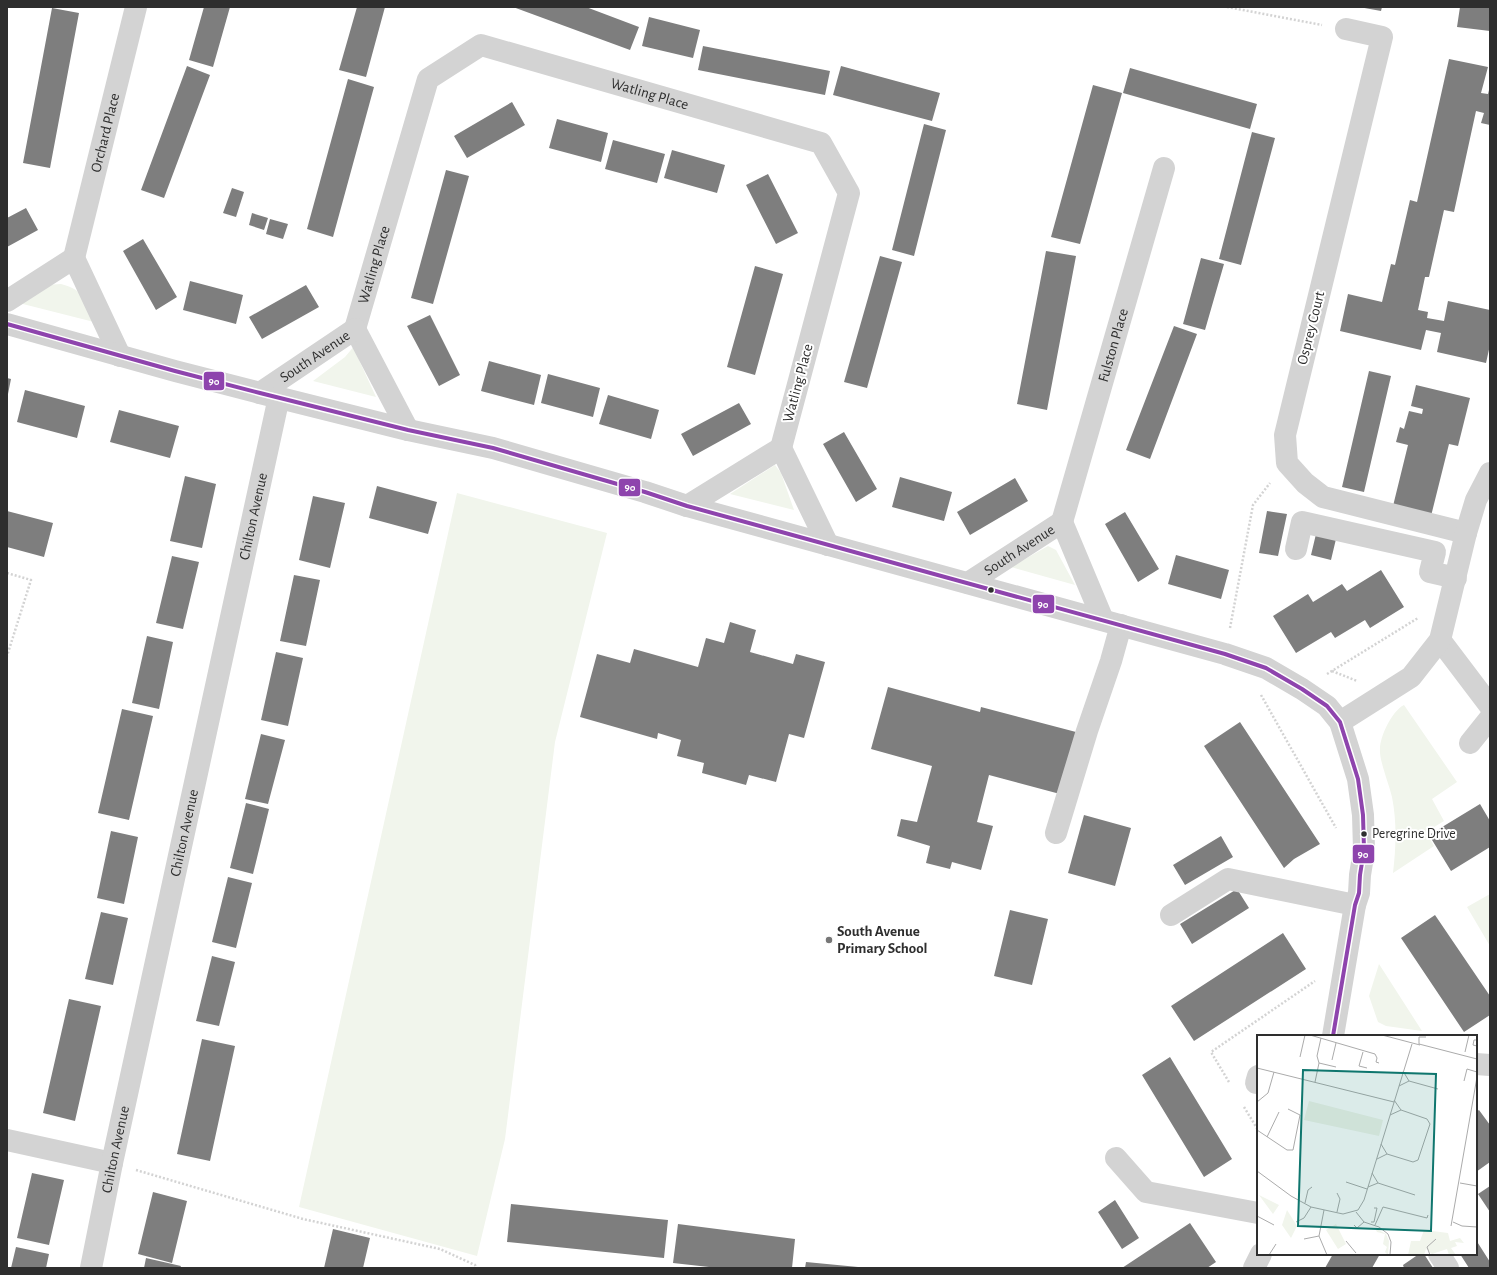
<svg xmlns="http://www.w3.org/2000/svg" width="1497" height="1275" font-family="'Alegreya Sans',sans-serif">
<rect width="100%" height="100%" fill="#fff"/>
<path fill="#f1f5ec" d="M 61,284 C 85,290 85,301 94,322 L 19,303 L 46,285 Z
M 355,345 L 359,360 L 376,397 L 313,381 L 345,357 Z
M 775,465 L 781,473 L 794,510 L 730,494 Z
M 457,493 L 607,533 L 555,742 L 505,1139 L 477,1256 L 299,1207 Z
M 1048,546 L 1056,550 L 1075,585 L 1011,567 Z
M 1404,705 L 1457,782 L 1432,799 L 1444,821 L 1426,832 L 1434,846 L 1393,873 C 1396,848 1397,822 1392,797 C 1389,784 1379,760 1380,749 C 1380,736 1392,711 1404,705 Z
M 1490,894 L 1490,946 L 1467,907 Z
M 1379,964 L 1422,1031 L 1386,1026 L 1378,1022 L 1369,996 Z"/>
<path fill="#7e7e7e" d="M 204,7 L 230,7 L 213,67 L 189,60 Z
M 357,7 L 385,7 L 366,77 L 339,70 Z
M 513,7 L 586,7 L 639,27 L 630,50 Z
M 1359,7 L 1382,7 L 1381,11 Z
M 1460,7 L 1490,7 L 1490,31 L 1457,27 Z
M 52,8 L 79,13 L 50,168 L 23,163 Z
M 649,17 L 700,30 L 693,58 L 642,46 Z
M 703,46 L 830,71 L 825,95 L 698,70 Z
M 1449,59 L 1488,67 L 1481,93 L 1488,94 L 1490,86 L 1490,125 L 1481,123 L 1484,113 L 1476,111 L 1454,212 L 1444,210 L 1429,277 L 1425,277 L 1418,310 L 1428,312 L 1427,318 L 1444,321 L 1448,301 L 1490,310 L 1490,345 L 1486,363 L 1437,352 L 1441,333 L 1426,330 L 1421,350 L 1340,331 L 1348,294 L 1382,302 L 1391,264 L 1395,265 L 1410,200 L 1417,202 Z
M 187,66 L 210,75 L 164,198 L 141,190 Z
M 841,66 L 940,93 L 932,121 L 833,95 Z
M 1130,68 L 1257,104 L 1250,129 L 1123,93 Z
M 348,79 L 374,87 L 333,237 L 307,229 Z
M 1093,85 L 1122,93 L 1080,244 L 1051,237 Z
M 512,102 L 525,125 L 467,158 L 454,136 Z
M 557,119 L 608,133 L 601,162 L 549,148 Z
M 924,124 L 946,130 L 914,256 L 892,250 Z
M 1252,132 L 1275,138 L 1241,265 L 1219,259 Z
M 613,140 L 665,154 L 657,183 L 605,169 Z
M 672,150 L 725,165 L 717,193 L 664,178 Z
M 446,170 L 469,176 L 433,304 L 411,298 Z
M 768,174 L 798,233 L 776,244 L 746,185 Z
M 232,188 L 244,192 L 236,217 L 223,213 Z
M 26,208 L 38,230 L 7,247 L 7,218 Z
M 252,213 L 268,218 L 264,230 L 249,225 Z
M 270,219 L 288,224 L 283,239 L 266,234 Z
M 143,239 L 177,297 L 156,310 L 123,251 Z
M 1046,251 L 1076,256 L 1047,410 L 1017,404 Z
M 880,256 L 902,262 L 867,388 L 844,382 Z
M 1201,258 L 1224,264 L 1205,330 L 1183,324 Z
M 755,266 L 783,274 L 755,375 L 727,367 Z
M 190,281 L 243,295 L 236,324 L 183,310 Z
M 306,285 L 319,307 L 262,339 L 249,317 Z
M 430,315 L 460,375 L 439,386 L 407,326 Z
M 1174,326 L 1197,334 L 1150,459 L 1126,450 Z
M 489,361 L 541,375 L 534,405 L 481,391 Z
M 1369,371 L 1391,376 L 1364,492 L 1342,487 Z
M 548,374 L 600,388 L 593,417 L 541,403 Z
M 7,378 L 11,379 L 8,394 L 7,394 Z
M 1416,385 L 1470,398 L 1458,446 L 1449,444 L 1431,516 L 1393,506 L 1408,445 L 1396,442 L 1400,427 L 1404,429 L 1409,411 L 1422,414 L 1423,409 L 1411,406 Z
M 25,390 L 85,406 L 77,438 L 17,422 Z
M 608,395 L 659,410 L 651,439 L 599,424 Z
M 739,403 L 751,424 L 693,456 L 681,434 Z
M 119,410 L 179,426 L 170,458 L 110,442 Z
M 844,432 L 877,489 L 856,502 L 823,444 Z
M 185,476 L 216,484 L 202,548 L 170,541 Z
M 900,477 L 952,492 L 944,521 L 892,507 Z
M 1015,478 L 1028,501 L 970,535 L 957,512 Z
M 377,486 L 437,502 L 428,534 L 369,518 Z
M 313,496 L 345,503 L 330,568 L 299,560 Z
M 7,511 L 53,523 L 44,557 L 7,547 Z
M 1267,511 L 1287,514 L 1278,556 L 1259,553 Z
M 1125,512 L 1159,569 L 1138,582 L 1105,524 Z
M 1316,534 L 1336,539 L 1331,560 L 1311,555 Z
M 1176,555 L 1229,570 L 1221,599 L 1168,584 Z
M 172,556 L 199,562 L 183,629 L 156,623 Z
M 1381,570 L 1404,607 L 1370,628 L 1365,620 L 1335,638 L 1331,632 L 1296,653 L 1273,616 L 1308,594 L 1313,602 L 1342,584 L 1347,591 Z
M 294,575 L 320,580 L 306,646 L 280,641 Z
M 730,622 L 756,630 L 750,652 L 793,664 L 796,654 L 825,662 L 804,738 L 789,734 L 776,782 L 749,775 L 746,785 L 702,773 L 704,763 L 677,756 L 681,740 L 658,733 L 657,739 L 580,717 L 597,654 L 630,663 L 634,649 L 698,667 L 706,638 L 724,643 Z
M 147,636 L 173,642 L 159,709 L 132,703 Z
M 276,652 L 303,658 L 288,726 L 261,720 Z
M 888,687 L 980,712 L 981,707 L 1076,732 L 1060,794 L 989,775 L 977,822 L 993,826 L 981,870 L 952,862 L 950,869 L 926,863 L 930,846 L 897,836 L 901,819 L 917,822 L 932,766 L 871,749 Z
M 122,709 L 153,716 L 129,820 L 98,813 Z
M 1240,722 L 1320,844 L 1294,859 L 1284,868 L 1204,746 Z
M 261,734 L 285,740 L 268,804 L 245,799 Z
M 246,803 L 269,809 L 253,874 L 230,868 Z
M 1480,804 L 1490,821 L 1490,847 L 1451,871 L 1429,835 Z
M 1084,815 L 1131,828 L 1115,886 L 1068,873 Z
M 111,831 L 138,837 L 124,904 L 97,898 Z
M 1221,836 L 1233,857 L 1185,885 L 1173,865 Z
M 228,877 L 252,883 L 236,948 L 212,942 Z
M 1237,889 L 1249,908 L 1192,944 L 1180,924 Z
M 1010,910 L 1048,919 L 1032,985 L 994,976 Z
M 101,912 L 128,918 L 113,985 L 85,979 Z
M 1435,915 L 1490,996 L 1490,1015 L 1464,1032 L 1401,938 Z
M 1283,933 L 1306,969 L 1194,1041 L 1171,1006 Z
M 212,956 L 235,962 L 219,1026 L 196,1021 Z
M 69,999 L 101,1006 L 75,1121 L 43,1113 Z
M 202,1039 L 235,1046 L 210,1161 L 177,1154 Z
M 1170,1057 L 1232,1159 L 1204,1177 L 1142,1075 Z
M 1479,1110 L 1490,1125 L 1490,1162 L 1476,1172 L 1476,1112 Z
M 32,1173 L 64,1180 L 49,1245 L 17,1238 Z
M 1490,1186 L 1490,1212 L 1478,1194 Z
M 153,1192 L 187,1201 L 172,1263 L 138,1254 Z
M 1115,1200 L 1139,1238 L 1122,1249 L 1098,1212 Z
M 511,1204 L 668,1220 L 664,1258 L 507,1242 Z
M 1190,1223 L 1216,1262 L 1207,1268 L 1122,1268 Z
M 678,1224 L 795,1239 L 792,1268 L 718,1268 L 673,1263 Z
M 333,1229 L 370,1238 L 363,1268 L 324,1268 Z
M 1476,1240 L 1490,1262 L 1490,1268 L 1469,1268 L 1460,1254 L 1476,1254 Z
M 16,1247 L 49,1254 L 46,1268 L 11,1268 Z
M 1333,1254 L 1380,1254 L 1372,1268 L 1325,1268 Z
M 1419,1254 L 1424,1254 L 1433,1268 L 1404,1268 L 1403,1265 Z
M 146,1258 L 181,1266 L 180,1268 L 144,1268 Z
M 806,1262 L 858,1267 L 858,1268 L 805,1268 Z"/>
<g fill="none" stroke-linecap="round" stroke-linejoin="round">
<path stroke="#d3d3d3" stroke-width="2.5" stroke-dasharray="2 2" stroke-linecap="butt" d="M 1227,7 L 1322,25
M 7,573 L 31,580 L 7,656
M 1230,628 L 1253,505 L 1270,483
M 1332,671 L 1357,681
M 1327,674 L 1418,618
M 1261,695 L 1336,828
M 1229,1082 L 1211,1052 L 1315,981
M 1244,1107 L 1258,1130
M 136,1170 L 303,1219 L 440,1249 L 475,1265 L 476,1268"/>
<g stroke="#d3d3d3" stroke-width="22">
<path d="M 1346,29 L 1382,37 L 1285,435 L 1287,463 L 1305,483 L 1323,497 L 1466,533"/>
<path id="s1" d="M 74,258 L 136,7"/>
<path d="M 7,301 L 74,258 L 120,356"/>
<path d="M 7,324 L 175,371 L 260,393 L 408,430 L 493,448 L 645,492 L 687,506 L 1225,654 L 1266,668 L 1302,689 L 1327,706 L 1340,722 L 1358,779 L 1363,815 L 1364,850 L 1360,875 L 1359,893 L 1355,905 L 1333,1036"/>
<path id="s2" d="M 355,329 L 428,79 L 481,45 L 821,143 L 849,193 L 781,448"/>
<path d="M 355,329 L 408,430"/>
<path id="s3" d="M 260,393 L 355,329"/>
<path d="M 687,506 L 781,448 L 828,545"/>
<path id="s4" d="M 1062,522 L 1164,168"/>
<path d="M 1296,549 L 1302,522 L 1435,552 L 1430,572 L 1456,578"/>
<path id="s5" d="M 968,583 L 1062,522 L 1103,620"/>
<path d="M 1440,640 L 1490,706"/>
<path d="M 1340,722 L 1411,677 L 1440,640 L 1466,533 L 1476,500 L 1490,473"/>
<path d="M 1470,743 L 1490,718"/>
<path d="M 1056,833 L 1087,731 L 1111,661 L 1121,625"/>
<path d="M 1171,915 L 1228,879 L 1355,905"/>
<path d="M 1476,1064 L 1490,1065"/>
<path d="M 1256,1083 L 1258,1076"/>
<path d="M 7,1140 L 112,1163"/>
<path d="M 1116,1158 L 1146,1192 L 1258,1213"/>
<path d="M 1439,1254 L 1448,1268"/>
<path id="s6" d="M 91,1268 L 112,1163 L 279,397"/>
<path d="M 1254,1268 L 1261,1254"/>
</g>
<g stroke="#fff" stroke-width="7">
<path id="bus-1" d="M 7,324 L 175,371 L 260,393 L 408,430 L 493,448 L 645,492 L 687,506 L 1225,654 L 1266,668 L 1302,689 L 1327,706 L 1340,722 L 1358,779 L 1363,815 L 1364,850 L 1360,875 L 1359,893 L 1355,905 L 1333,1036"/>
</g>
<use href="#bus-1" stroke="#8e44ad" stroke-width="4"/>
</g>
<g fill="#2e2e2e" stroke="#fff" stroke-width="1.5">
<circle cx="991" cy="590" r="3.5"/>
<circle cx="1364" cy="834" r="3.5"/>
</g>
<circle fill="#777" stroke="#fff" stroke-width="1.5" cx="829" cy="940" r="4"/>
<g text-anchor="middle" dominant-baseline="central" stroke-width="4" stroke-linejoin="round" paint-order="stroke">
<g font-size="14" fill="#2e2e2e" stroke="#fff" text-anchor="start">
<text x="1372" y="834">Peregrine Drive</text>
</g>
<g font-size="15" fill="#2e2e2e" stroke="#fff">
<text stroke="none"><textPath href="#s2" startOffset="499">Watling Place</textPath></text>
<text stroke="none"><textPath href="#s1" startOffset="129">Orchard Place</textPath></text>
<text stroke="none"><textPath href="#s2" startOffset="67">Watling Place</textPath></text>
<text transform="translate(1311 328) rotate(-76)">Osprey Court</text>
<text stroke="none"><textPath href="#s4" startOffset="184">Fulston Place</textPath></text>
<text stroke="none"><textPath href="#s3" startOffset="66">South Avenue</textPath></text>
<text transform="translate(798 383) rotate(-75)">Watling Place</text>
<text stroke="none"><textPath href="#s6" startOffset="769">Chilton Avenue</textPath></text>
<text stroke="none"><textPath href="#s5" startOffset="61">South Avenue</textPath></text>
<text stroke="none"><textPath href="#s6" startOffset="445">Chilton Avenue</textPath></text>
<text stroke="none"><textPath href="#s6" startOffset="121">Chilton Avenue</textPath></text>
</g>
<g font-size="15" font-weight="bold" fill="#2e2e2e" stroke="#fff" text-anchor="start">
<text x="837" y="931">South Avenue<tspan x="837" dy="17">Primary School</tspan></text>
</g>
</g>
<g transform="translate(1257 1035)">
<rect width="220" height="220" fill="#fff"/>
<path d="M 52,66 L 126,85 L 122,101 L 47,85 ZM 2,160 L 22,170 L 16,179 ZM 30,175 L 40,191 L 34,203 L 25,190 ZM 79,189 L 89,209 L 81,214 L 69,195 ZM 118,193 L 129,199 L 132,206 L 131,220 L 128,217 L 130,212 L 126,209 L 128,199 L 120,197 ZM 167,195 L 191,198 L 193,206 L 203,203 L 207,208 L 198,207 L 200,211 L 194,213 L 199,220 L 192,220 L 190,214 L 175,219 L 169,214 L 167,220 L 151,220 L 154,206 L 163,206 Z" fill="#f1f5ec"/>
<path fill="none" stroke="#ababab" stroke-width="1" d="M 53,0 L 118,19 L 120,23 L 119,27 L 122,28M 125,0 L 163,10M 169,2 L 162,2 L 162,9 L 220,24M 220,5 L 217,5 L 216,10 L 220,11M 106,17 L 102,31 L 110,33M 208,17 L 212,0M 43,22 L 48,0M 75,25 L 79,8M 62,28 L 79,32M 0,33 L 137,67M 152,46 L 181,54M 207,46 L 210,34 L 220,37M 58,47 L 62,28 L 60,21 L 64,3M 142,51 L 152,46 L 146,36M 137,65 L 144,75M 0,67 L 11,58 L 17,37M 133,80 L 144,75M 0,95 L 30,115 L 36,115 L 43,80 L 31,74M 10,102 L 22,77M 130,119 L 156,127 L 161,125 L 173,89 L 170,84 L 144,75M 120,124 L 130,119 L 124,109M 0,136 L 34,161 L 54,172 L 86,179 L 101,175 L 107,165 L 155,9M 89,147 L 110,154M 121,148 L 158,160M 203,148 L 220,151M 111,152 L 121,148 L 115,138M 80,158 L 83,164 L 80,177M 48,168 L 51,155 L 55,152M 67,175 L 62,201 L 70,220M 99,177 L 107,187 L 122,192 L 131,199 L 134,207 L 133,220M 0,181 L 17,190M 39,187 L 47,183 L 54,172M 114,187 L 117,187 L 120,173 L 117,173M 196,187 L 205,191 L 220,192M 97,190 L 100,193 L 107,187M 118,190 L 126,172 L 170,183 L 171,180M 194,191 L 220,42M 47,204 L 62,201M 89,206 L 99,218M 12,220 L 19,209M 173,220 L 170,212 L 179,204"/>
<path fill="#0f766e" fill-opacity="0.15" stroke="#0f766e" stroke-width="2" d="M 46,35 L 179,39 L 174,196 L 41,191 Z"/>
<rect width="220" height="220" fill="none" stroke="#2e2e2e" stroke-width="2"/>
</g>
<g stroke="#fff" stroke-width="1.5">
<rect x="203" y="371" width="22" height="20" rx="4" fill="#8e44ad"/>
<rect x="618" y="478" width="23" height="19" rx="4" fill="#8e44ad"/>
<rect x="1032" y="594" width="23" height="20" rx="4" fill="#8e44ad"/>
<rect x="1352" y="844" width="23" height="20" rx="4" fill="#8e44ad"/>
</g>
<g font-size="11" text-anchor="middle" font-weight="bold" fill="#fff">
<text x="214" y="385">90</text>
<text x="630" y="491">90</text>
<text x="1043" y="608">90</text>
<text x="1363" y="858">90</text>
</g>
<rect width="1497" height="1275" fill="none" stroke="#2e2e2e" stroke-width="16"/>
</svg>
